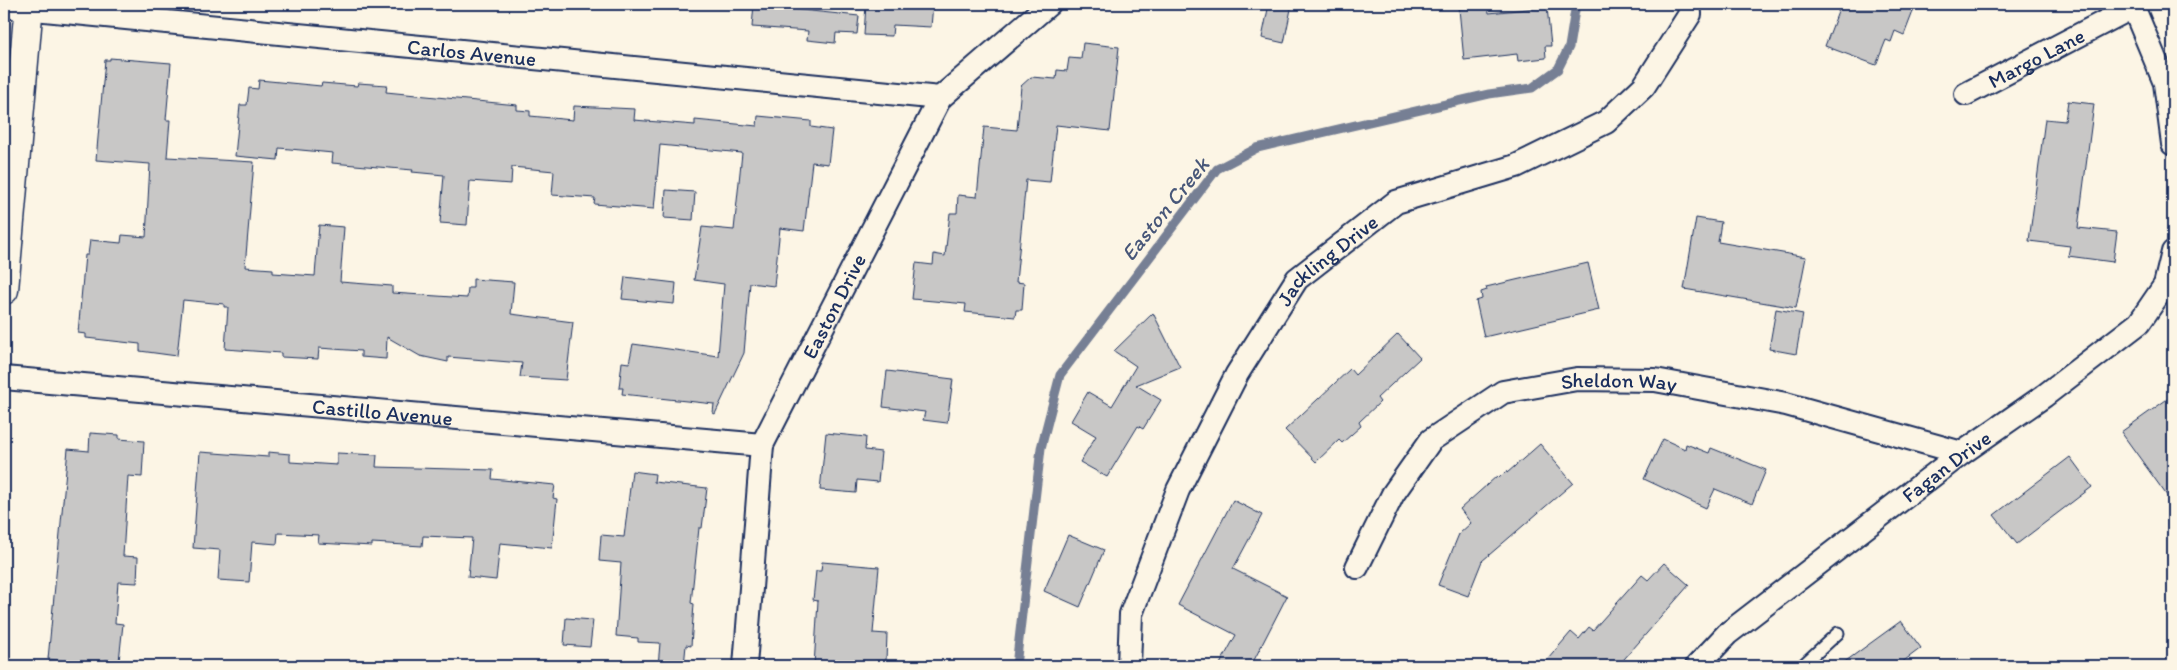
<svg xmlns="http://www.w3.org/2000/svg" width="2177" height="670" font-family="Itim,sans-serif">
<rect width="100%" height="100%" fill="#fcf5e5"/>
<filter id="ink" filterUnits="userSpaceOnUse"><feTurbulence type="fractalNoise" baseFrequency=".02" numOctaves="2"/><feDisplacementMap in="SourceGraphic" scale="10" xChannelSelector="R" yChannelSelector="G"/><feConvolveMatrix kernelMatrix="1 2 1 2 8 2 1 2 1" color-interpolation-filters="sRGB"/></filter>
<g filter="url(#ink)">
<g fill="none" stroke-linecap="round" stroke-linejoin="round">
<path stroke="#767f94" stroke-width="9" d="M 1016,666 L 1041,448 L 1060,375 L 1217,169 L 1257,148 L 1489,94 L 1532,88 L 1558,69 L 1569,47 L 1576,4"/>
</g>
<path fill="#c8c7c6" stroke="#1b2f5e" d="M 754,4 L 783,4 L 782,8 L 859,16 L 857,34 L 836,33 L 835,43 L 807,40 L 808,31 L 752,27 Z
M 866,4 L 933,4 L 931,27 L 893,25 L 892,36 L 864,35 Z
M 1269,4 L 1292,4 L 1284,43 L 1262,38 Z
M 1841,4 L 1899,4 L 1914,9 L 1904,35 L 1895,31 L 1891,42 L 1886,40 L 1876,65 L 1825,46 Z
M 1488,6 L 1489,13 L 1547,7 L 1551,46 L 1545,46 L 1546,58 L 1518,61 L 1517,54 L 1464,60 L 1459,9 Z
M 1083,43 L 1119,47 L 1110,131 L 1056,125 L 1050,182 L 1026,180 L 1016,282 L 1024,283 L 1022,310 L 1016,310 L 1015,317 L 965,312 L 966,304 L 912,299 L 916,263 L 933,265 L 934,254 L 945,256 L 950,213 L 957,213 L 958,195 L 977,197 L 984,127 L 1017,130 L 1021,86 L 1031,77 L 1056,79 L 1057,70 L 1067,71 L 1069,58 L 1081,59 Z
M 110,58 L 171,63 L 166,120 L 170,120 L 167,157 L 254,162 L 245,267 L 273,269 L 273,273 L 315,276 L 319,225 L 344,227 L 340,282 L 392,286 L 392,293 L 467,298 L 468,288 L 473,288 L 473,279 L 514,282 L 511,314 L 573,322 L 566,380 L 520,377 L 522,363 L 448,357 L 448,362 L 420,356 L 387,337 L 386,359 L 361,357 L 361,351 L 319,348 L 318,359 L 281,357 L 281,353 L 225,349 L 228,307 L 224,307 L 224,304 L 183,300 L 177,356 L 140,351 L 140,344 L 86,338 L 86,334 L 78,333 L 85,255 L 88,255 L 90,240 L 121,243 L 122,235 L 146,237 L 150,164 L 96,160 L 105,60 L 110,60 Z
M 259,80 L 321,86 L 322,83 L 357,86 L 358,83 L 387,85 L 386,92 L 517,105 L 517,110 L 530,111 L 530,116 L 573,120 L 574,106 L 635,109 L 634,120 L 695,125 L 695,120 L 757,126 L 758,116 L 811,121 L 811,127 L 832,130 L 828,164 L 812,162 L 804,231 L 780,228 L 774,286 L 750,283 L 744,353 L 715,414 L 713,413 L 714,404 L 622,394 L 623,388 L 619,388 L 622,362 L 629,363 L 633,344 L 718,356 L 724,284 L 694,280 L 702,227 L 734,230 L 742,153 L 660,145 L 654,209 L 594,204 L 595,198 L 552,195 L 554,171 L 512,167 L 511,184 L 470,181 L 467,225 L 440,223 L 444,175 L 412,172 L 413,170 L 332,163 L 333,153 L 279,148 L 278,160 L 235,156 L 240,105 L 247,105 L 249,88 L 258,89 Z
M 2068,101 L 2094,104 L 2078,228 L 2117,232 L 2113,262 L 2068,256 L 2070,246 L 2029,241 L 2045,119 L 2065,121 Z
M 666,190 L 695,192 L 693,220 L 664,218 Z
M 1696,218 L 1721,222 L 1718,242 L 1806,257 L 1796,308 L 1684,289 Z
M 1588,263 L 1599,310 L 1484,337 L 1476,301 L 1482,299 L 1481,292 L 1487,290 L 1486,287 Z
M 625,277 L 676,283 L 674,304 L 622,299 Z
M 1776,309 L 1803,314 L 1796,354 L 1769,349 Z
M 1153,313 L 1180,367 L 1136,385 L 1161,400 L 1143,429 L 1138,426 L 1107,477 L 1080,462 L 1096,436 L 1071,421 L 1088,392 L 1112,406 L 1136,366 L 1114,351 Z
M 1398,334 L 1420,358 L 1377,398 L 1380,402 L 1359,422 L 1361,426 L 1342,443 L 1339,440 L 1316,462 L 1285,430 L 1350,369 L 1355,375 Z
M 887,371 L 953,379 L 947,423 L 923,420 L 925,412 L 883,407 Z
M 2173,395 L 2173,504 L 2121,432 Z
M 90,433 L 119,435 L 119,439 L 144,441 L 142,477 L 128,476 L 123,556 L 138,557 L 137,583 L 118,582 L 115,623 L 123,624 L 119,661 L 105,660 L 105,665 L 48,659 L 68,449 L 89,451 Z
M 826,433 L 866,437 L 865,450 L 881,452 L 878,482 L 857,480 L 856,493 L 820,490 Z
M 1663,439 L 1685,449 L 1686,444 L 1709,453 L 1711,448 L 1766,470 L 1752,504 L 1715,489 L 1706,508 L 1644,479 Z
M 1540,444 L 1573,483 L 1482,561 L 1468,596 L 1438,585 L 1459,534 L 1471,523 L 1460,509 L 1497,476 L 1499,478 L 1506,471 L 1507,473 Z
M 200,452 L 268,457 L 268,452 L 290,454 L 290,462 L 337,465 L 337,453 L 377,455 L 376,467 L 493,470 L 492,479 L 555,485 L 553,498 L 557,499 L 552,548 L 500,543 L 496,580 L 468,577 L 472,538 L 423,536 L 422,546 L 372,543 L 372,546 L 318,543 L 319,535 L 278,533 L 277,544 L 252,542 L 249,582 L 218,580 L 220,550 L 193,548 Z
M 2070,457 L 2092,487 L 2017,544 L 1994,515 Z
M 632,471 L 655,474 L 654,482 L 707,488 L 702,528 L 699,528 L 691,603 L 694,604 L 691,646 L 686,645 L 684,666 L 658,666 L 660,643 L 638,642 L 638,638 L 616,636 L 621,563 L 599,561 L 601,535 L 624,537 Z
M 1233,500 L 1262,515 L 1233,569 L 1287,596 L 1251,666 L 1219,666 L 1236,635 L 1178,605 Z
M 1068,535 L 1104,550 L 1080,607 L 1044,591 Z
M 822,562 L 879,567 L 873,633 L 887,634 L 886,661 L 875,661 L 875,666 L 814,666 L 818,601 L 813,600 L 816,571 L 821,571 Z
M 1664,563 L 1689,585 L 1618,666 L 1542,666 L 1571,632 L 1579,639 L 1589,627 L 1593,630 L 1642,575 L 1648,580 Z
M 566,618 L 593,620 L 590,647 L 564,645 Z
M 1901,621 L 1921,648 L 1897,666 L 1839,666 Z"/>
<g fill="none" stroke-linecap="round" stroke-linejoin="round">
<g stroke="#1b2f5e" stroke-width="15">
<path id="lane" d="M 1802,666 L 1838,633"/>
</g>
<g stroke="#1b2f5e" stroke-width="26">
<g id="street">
<path d="M 2132,4 L 2165,83 L 2173,144"/>
<path id="s1" d="M 4,6 L 940,98"/>
<path id="s2" d="M 1966,94 L 2133,7"/>
<path id="s3" d="M 4,378 L 762,445"/>
<path id="s4" d="M 1357,567 L 1393,494 L 1431,440 L 1503,392 L 1577,379 L 1655,380 L 1786,404 L 1962,453"/>
<path id="s5" d="M 745,666 L 762,445 L 940,98 L 1049,4"/>
<path id="s6" d="M 1129,666 L 1131,614 L 1178,490 L 1237,374 L 1297,279 L 1396,202 L 1516,166 L 1606,122 L 1644,86 L 1690,14 L 1689,4"/>
<path id="s7" d="M 1697,666 L 1727,634 L 1962,453 L 2044,396 L 2139,323 L 2165,285 L 2173,252"/>
</g>
</g>
<g stroke="#1b2f5e" stroke-width="31">
<path id="secondary" d="M 4,290 L 29,4"/>
</g>
<use href="#lane" stroke="#fcf5e5" stroke-width="11"/>
<use href="#street" stroke="#fcf5e5" stroke-width="22"/>
<use href="#secondary" stroke="#fcf5e5" stroke-width="28"/>
</g>
</g>
<g text-anchor="middle" dominant-baseline="central" stroke-width="4.5" stroke-linejoin="round" paint-order="stroke">
<g font-size="21" fill="#1b2f5e" stroke="#fcf5e5">
<text stroke="none"><textPath href="#s1" startOffset="470">Carlos Avenue</textPath></text>
<text stroke="none"><textPath href="#s2" startOffset="79">Margo Lane</textPath></text>
<text stroke="none"><textPath href="#s6" startOffset="462">Jackling Drive</textPath></text>
<text stroke="none"><textPath href="#s5" startOffset="378">Easton Drive</textPath></text>
<text stroke="none"><textPath href="#s4" startOffset="351">Sheldon Way</textPath></text>
<text stroke="none"><textPath href="#s3" startOffset="380">Castillo Avenue</textPath></text>
<text stroke="none"><textPath href="#s7" startOffset="320">Fagan Drive</textPath></text>
</g>
<g font-size="22" font-style="italic" fill="#485779" stroke="#fcf5e5">
<text transform="translate(1165 209) rotate(-51)">Easton Creek</text>
</g>
</g>
<rect width="2177" height="670" fill="none" stroke="#fcf5e5" stroke-width="20"/>
<rect x="10" y="10" width="2157" height="650" fill="none" stroke="#1b2f5e" stroke-width="2" filter="url(#ink)"/>
</svg>
